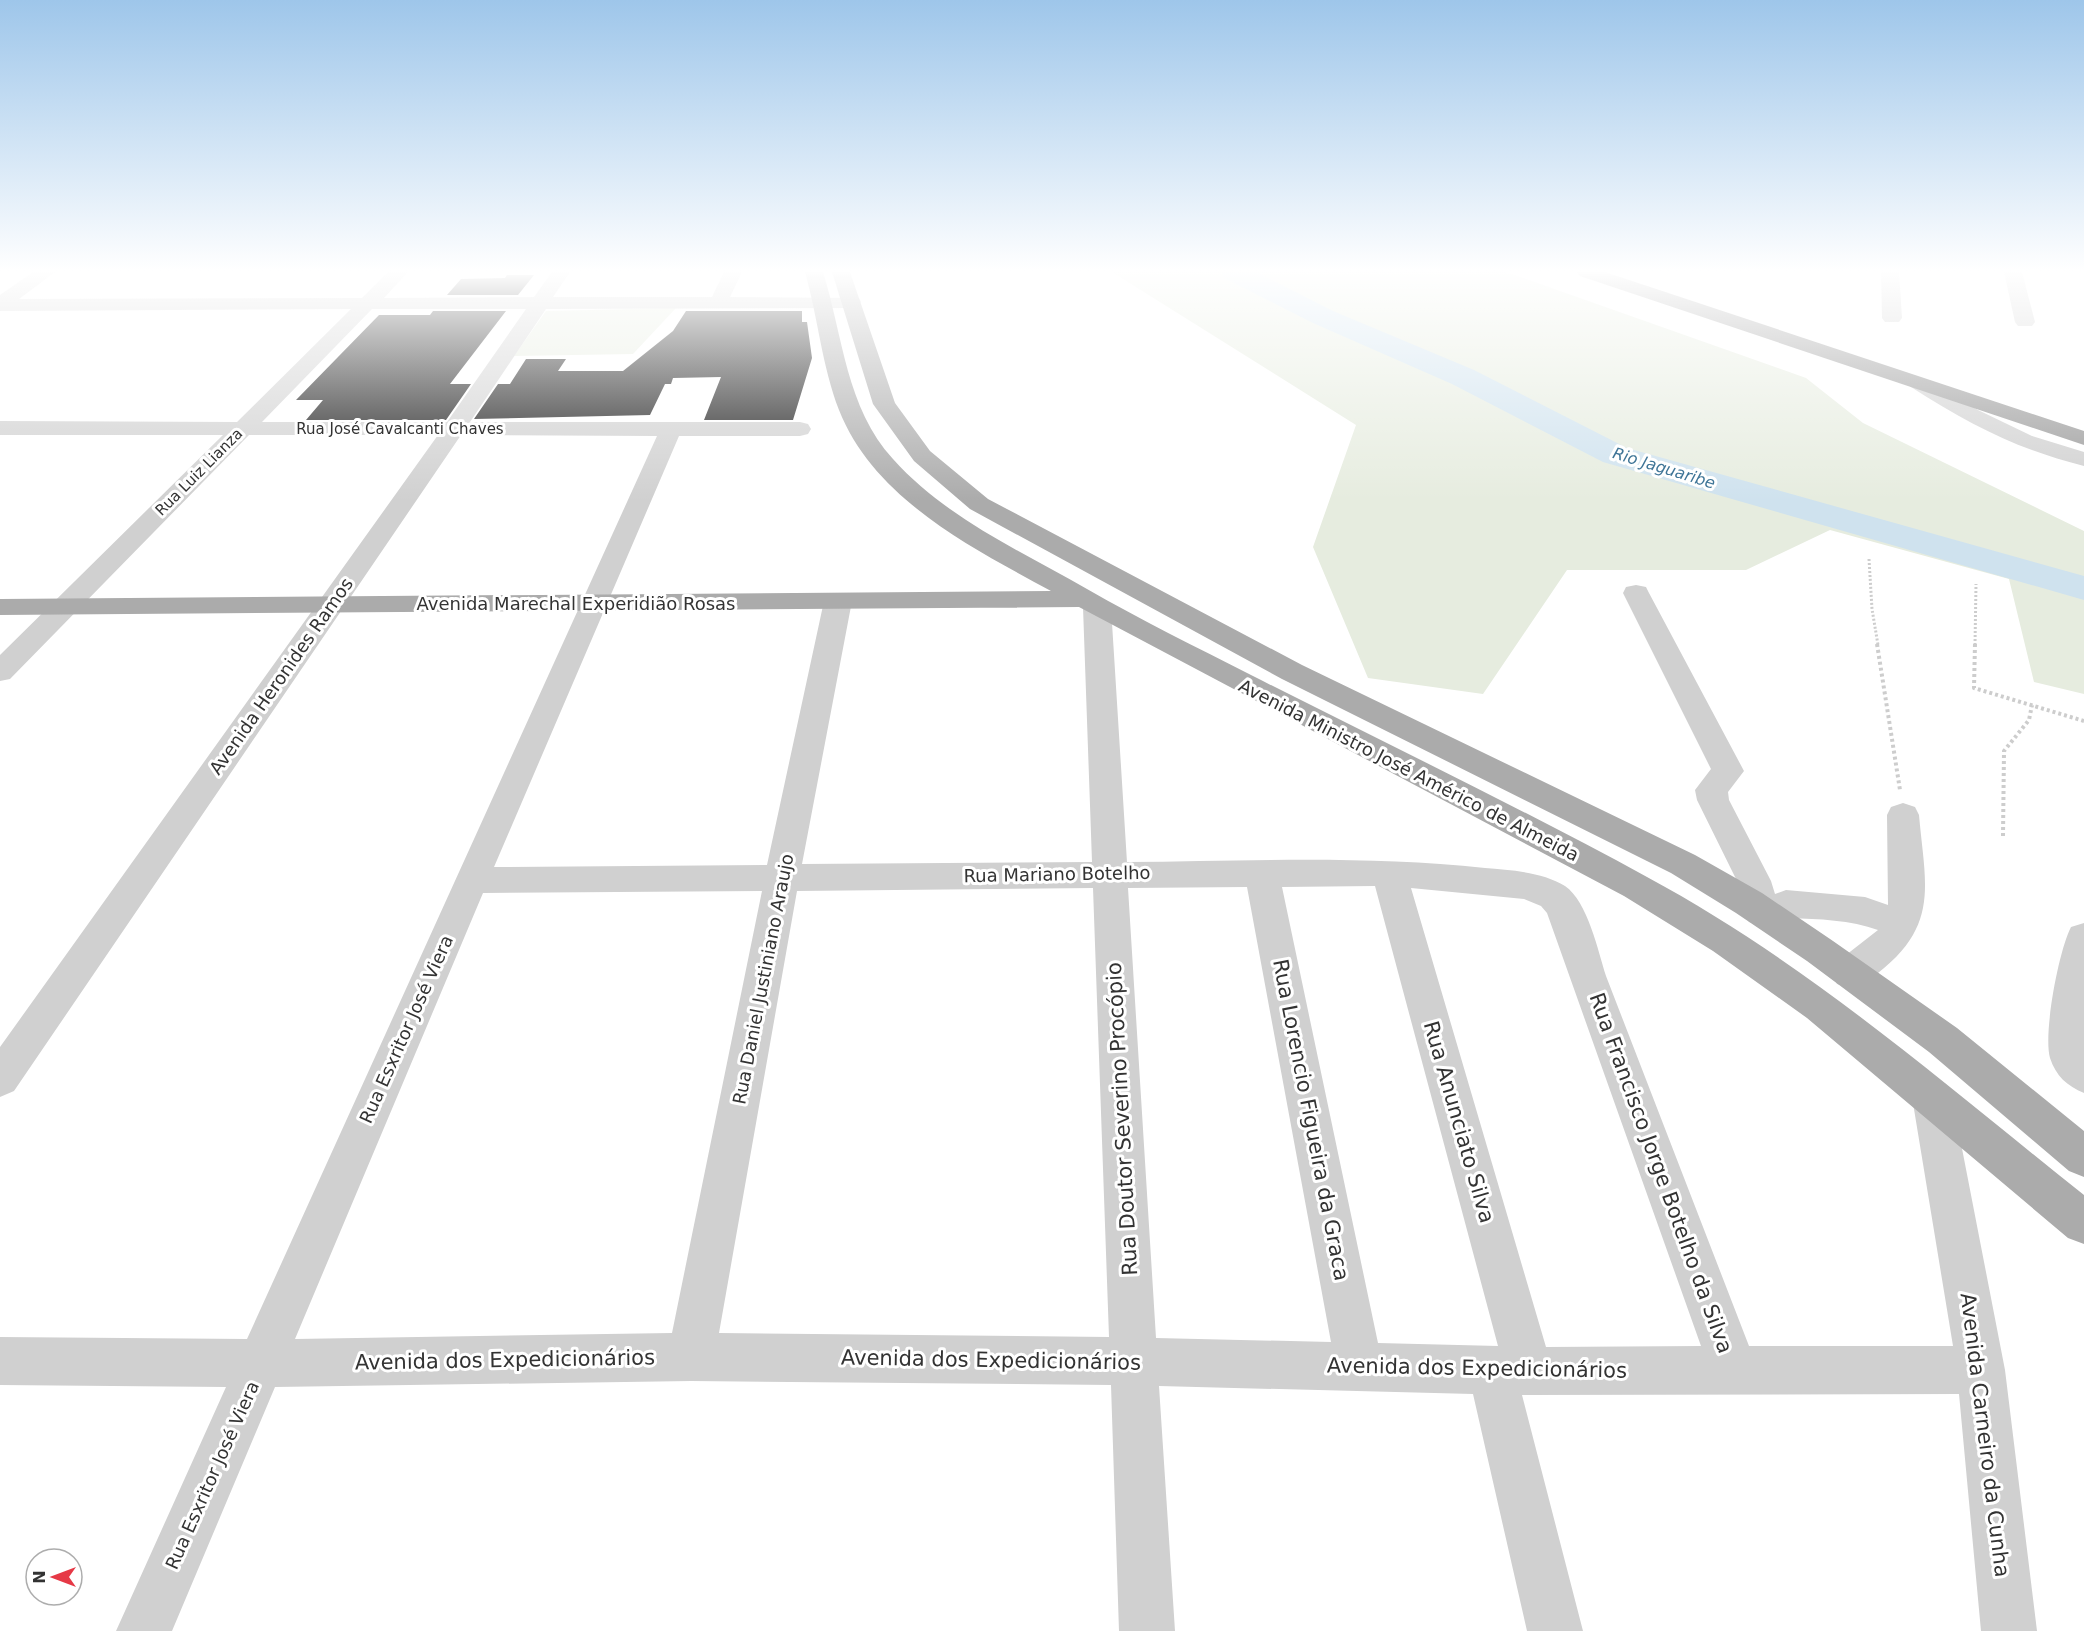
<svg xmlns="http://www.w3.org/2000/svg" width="2084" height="1631" font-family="'DejaVu Sans',sans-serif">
<rect width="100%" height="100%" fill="#fff"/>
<path fill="#e6ecdf" d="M 1112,272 L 1506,272 L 1806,378 L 1863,423 L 2084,531 L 2084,694 L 2034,682 L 2009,579 L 1830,530 L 1746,570 L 1567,570 L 1483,694 L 1368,678 L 1313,547 L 1356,425 Z
M 676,308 L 633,354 L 514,356 L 546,311 Z"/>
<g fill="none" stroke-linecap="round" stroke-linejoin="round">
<path fill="#cfe2ee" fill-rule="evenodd" d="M 1221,272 L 1256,272 L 1333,311 L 1474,370 L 1627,448 L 2084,576 L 2084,600 L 1603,462 L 1452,384 L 1313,323 L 1224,278 Z"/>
</g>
<path fill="#1a1a1a" d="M 507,275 L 534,275 L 518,295 L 447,295 L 461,279 L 505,278 Z
M 433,311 L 506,311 L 450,384 L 471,384 L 446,420 L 306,420 L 323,400 L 296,400 L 379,315 L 430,315 Z
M 686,311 L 802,311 L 802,322 L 807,322 L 812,358 L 793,420 L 704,420 L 721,377 L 673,378 L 671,384 L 665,384 L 650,415 L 474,419 L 498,384 L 510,384 L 526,359 L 566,359 L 558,371 L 623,371 L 673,331 Z"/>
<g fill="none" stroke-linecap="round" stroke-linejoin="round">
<path stroke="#cdcdcd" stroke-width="3" stroke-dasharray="2 2" stroke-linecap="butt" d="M 1869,559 L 1872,609 L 1878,645
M 1975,645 L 1976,584"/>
<path stroke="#cdcdcd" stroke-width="4" stroke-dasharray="3 3" stroke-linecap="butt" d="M 1877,644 L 1900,790
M 1975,644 L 1974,688 L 2084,721
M 2003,836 L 2004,751 L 2029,720 L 2032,705"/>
<path fill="#d0d0d0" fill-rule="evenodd" d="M 33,272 L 55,272 L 19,299 L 362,298 L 388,272 L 408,272 L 384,298 L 534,297 L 552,272 L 570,272 L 553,297 L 712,297 L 724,272 L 742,272 L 730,297 L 859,298 L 861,302 L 859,306 L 852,308 L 546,309 L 470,422 L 800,422 L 808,424 L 811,429 L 808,434 L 800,436 L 679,436 L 494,867 L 767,865 L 824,601 L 828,595 L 838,593 L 848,595 L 852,601 L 802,864 L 1092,862 L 1083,607 L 1087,601 L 1097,599 L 1107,601 L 1111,607 L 1127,862 C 1246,861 1366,855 1485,868 C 1510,870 1543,872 1565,886 C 1588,902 1598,951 1606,976 L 1749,1346 L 1953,1346 L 1912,1097 L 1918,1084 L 1932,1079 L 1946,1084 L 1952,1097 L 2005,1370 L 2037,1631 L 1981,1631 L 1959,1394 L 1522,1395 L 1583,1631 L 1527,1631 L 1473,1394 L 1159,1386 L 1175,1631 L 1119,1631 L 1111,1385 L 691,1381 L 275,1387 L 172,1631 L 116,1631 L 226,1387 L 0,1385 L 0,1337 L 247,1339 L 657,436 L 461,435 L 14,1091 L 0,1097 L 0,1047 L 438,435 L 249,435 L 10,679 L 0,681 L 0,655 L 223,435 L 0,435 L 0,421 L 237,422 L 351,309 L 0,311 L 0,295 ZM 372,309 L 526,309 L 447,422 L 262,422 ZM 1375,886 L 1498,1346 L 1378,1343 L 1282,887 ZM 1247,887 L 1331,1342 L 1156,1338 L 1128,888 ZM 1093,888 L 1109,1337 L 719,1333 L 797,891 ZM 1411,888 L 1524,899 L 1541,906 L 1547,913 L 1701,1346 L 1546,1347 ZM 762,891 L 672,1333 L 295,1339 L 483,893 Z
M 1881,272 L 1899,272 L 1902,318 L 1899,322 L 1885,322 L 1882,318 Z
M 2004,272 L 2022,272 L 2035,322 L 2032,326 L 2018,326 L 2015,322 Z
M 1918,377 L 1925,379 L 1978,410 L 2032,436 L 2084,452 L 2084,466 C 2016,449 1969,424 1911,387 L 1907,383 L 1911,379 Z
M 1636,585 L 1646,587 L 1649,593 L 1744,771 L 1728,792 L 1729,800 L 1771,881 L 1775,894 L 1786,890 L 1865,897 L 1888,905 L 1887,815 L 1891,807 L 1903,803 L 1915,807 L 1919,815 C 1925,884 1940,925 1878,973 C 1862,985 1856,990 1837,984 L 1831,973 L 1837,962 L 1878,930 C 1851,920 1818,919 1790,918 C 1772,918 1770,929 1749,922 L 1744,912 L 1737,881 L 1697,800 L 1695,790 L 1711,769 L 1623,593 L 1626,587 Z
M 2084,923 L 2084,1093 C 2067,1086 2056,1076 2050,1058 C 2043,1033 2059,950 2071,927 Z"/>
<path fill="#ababab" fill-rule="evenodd" d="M 805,272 L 823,272 C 843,336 846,408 893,459 C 946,518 1019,550 1087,589 C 1141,620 1196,647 1251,675 C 1383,742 1517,806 1647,877 C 1807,963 1943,1083 2084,1195 L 2084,1244 L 2068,1238 L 1807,1018 L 1713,951 L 1624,896 L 1079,607 L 0,615 L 0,599 L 1051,591 C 972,548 874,499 839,410 C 822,366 818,318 805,272 Z
M 832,272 L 850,272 L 895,403 L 930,451 L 988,499 L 1302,665 L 1695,855 L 1762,893 L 1833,941 L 1957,1028 L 2084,1131 L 2084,1177 L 2069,1171 L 1929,1052 L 1807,961 L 1736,913 L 1671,873 L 1282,679 L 970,509 L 914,461 L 873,404 Z"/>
<path fill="#9a9a9a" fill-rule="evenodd" d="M 1577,272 L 1605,272 L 2084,431 L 2084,445 L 1580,276 Z"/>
</g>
<linearGradient id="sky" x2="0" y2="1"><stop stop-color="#9ec6ea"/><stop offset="0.54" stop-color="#fff"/><stop offset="1" stop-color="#fff" stop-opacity="0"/></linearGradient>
<rect width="2084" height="501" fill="url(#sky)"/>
<g text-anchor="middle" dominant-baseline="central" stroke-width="6" stroke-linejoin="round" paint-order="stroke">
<g font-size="15" fill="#333" stroke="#fff">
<text x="400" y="429">Rua José Cavalcanti Chaves</text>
<text transform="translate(199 472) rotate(-45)">Rua Luiz Lianza</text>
</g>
<g font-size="16" font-style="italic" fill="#3f7597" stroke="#fff">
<text transform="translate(1664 468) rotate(17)">Rio Jaguaribe</text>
</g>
<g font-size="18" fill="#333" stroke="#fff">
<text x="576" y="603">Avenida Marechal Experidião Rosas</text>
<text transform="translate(281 676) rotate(-55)">Avenida Heronides Ramos</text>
<text transform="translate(1409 770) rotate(27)">Avenida Ministro José Américo de Almeida</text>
<text transform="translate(1057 874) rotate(-1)">Rua Mariano Botelho</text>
<text transform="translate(763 979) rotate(-79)">Rua Daniel Justiniano Araujo</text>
<text transform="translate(406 1029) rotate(-66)">Rua Esxritor José Viera</text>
<text transform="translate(212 1475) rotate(-66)">Rua Esxritor José Viera</text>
</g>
<g font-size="21" fill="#333" stroke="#fff">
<text transform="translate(1122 1119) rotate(-93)">Rua Doutor Severino Procópio</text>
<text transform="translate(1311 1120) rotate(79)">Rua Lorencio Figueira da Graca</text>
<text transform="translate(1459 1122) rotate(74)">Rua Anunciato Silva</text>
<text transform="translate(1661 1173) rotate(70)">Rua Francisco Jorge Botelho da Silva</text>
<text transform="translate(505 1360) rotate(-1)">Avenida dos Expedicionários</text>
<text transform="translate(991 1360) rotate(1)">Avenida dos Expedicionários</text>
<text transform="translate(1477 1368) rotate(1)">Avenida dos Expedicionários</text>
<text transform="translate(1985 1435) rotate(83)">Avenida Carneiro da Cunha</text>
</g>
</g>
<g transform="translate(54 1577) rotate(270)"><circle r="28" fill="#ffffff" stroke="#adadad" stroke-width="1.5"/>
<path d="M0-4.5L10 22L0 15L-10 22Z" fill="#e63946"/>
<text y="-9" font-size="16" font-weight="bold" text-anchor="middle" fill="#333333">N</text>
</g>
</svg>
